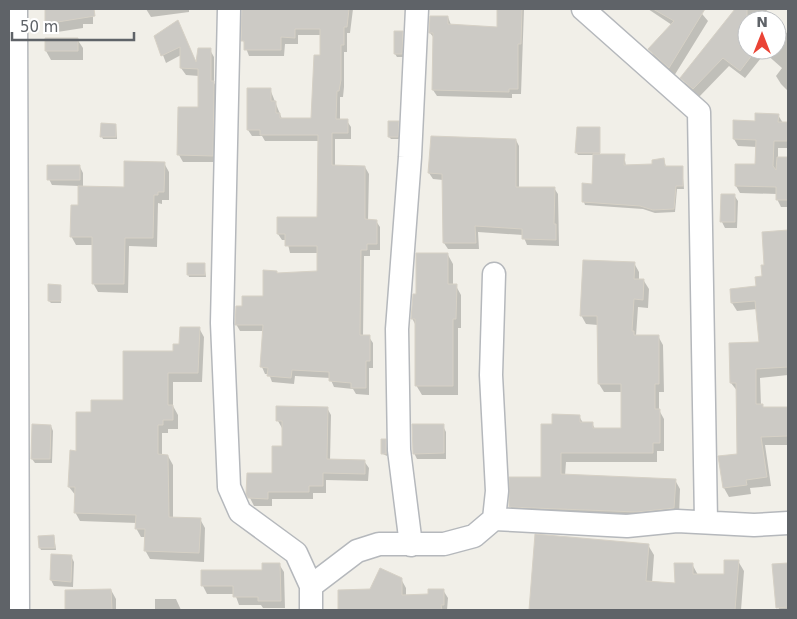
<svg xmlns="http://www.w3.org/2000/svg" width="797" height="619" font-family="'DejaVu Sans',sans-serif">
<rect width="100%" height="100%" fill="#f1efe8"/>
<path fill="#0003" fill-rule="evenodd" d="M 46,9 L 93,9 L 93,24 L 83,24 L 83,28 L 51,33 L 46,24 Z
M 146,9 L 189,9 L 189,12 L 151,17 Z
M 243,9 L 353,9 L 350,33 L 347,33 L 347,52 L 344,52 L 344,87 L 343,97 L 340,97 L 340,121 L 347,121 L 351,127 L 351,139 L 335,139 L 335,167 L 365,167 L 369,174 L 368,221 L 376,221 L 380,227 L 380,250 L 370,250 L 370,256 L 364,256 L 363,337 L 369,337 L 373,343 L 373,368 L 369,368 L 369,395 L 356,394 L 353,389 L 334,387 L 330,378 L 295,376 L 294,384 L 272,382 L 269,374 L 265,374 L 262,367 L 264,331 L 240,331 L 236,324 L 244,307 L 264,298 L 277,274 L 318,272 L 318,253 L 290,253 L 287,240 L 282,240 L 278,234 L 318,218 L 319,141 L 265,141 L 262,136 L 252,136 L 248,130 L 270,89 L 282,119 L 312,119 L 321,57 L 321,35 L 298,35 L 298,44 L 285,44 L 284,56 L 249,56 L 243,40 Z
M 498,9 L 524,9 L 521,94 L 512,94 L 512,98 L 437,96 L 433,90 L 434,38 L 430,33 L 448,17 L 451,25 L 498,29 Z
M 648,9 L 698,9 L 708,21 L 674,76 L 655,58 L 650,49 L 672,25 Z
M 737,9 L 765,9 L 779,20 L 783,30 L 788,34 L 788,91 L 781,84 L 776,76 L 782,68 L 765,53 L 745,78 L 729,66 L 699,97 L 687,87 L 682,78 ZM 747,20 L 777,20 L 777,50 L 747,50 Z
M 177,21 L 197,64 L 210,50 L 214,57 L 214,83 L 218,89 L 216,162 L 183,162 L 179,155 L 199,108 L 199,76 L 186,75 L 181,68 L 181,55 L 166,63 L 156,37 Z
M 402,33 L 403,57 L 397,57 L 395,54 Z
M 77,39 L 83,48 L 83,60 L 51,60 L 46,51 Z
M 778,115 L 783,123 L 788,125 L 788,148 L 778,148 L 778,172 L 788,172 L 788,207 L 781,207 L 777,199 L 777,194 L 740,193 L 736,186 L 756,166 L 757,147 L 738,146 L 734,139 L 756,122 Z
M 398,122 L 399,139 L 391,139 L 389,137 Z
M 116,125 L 117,139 L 103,139 L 102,137 Z
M 599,128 L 600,155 L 624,155 L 626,166 L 654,165 L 664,160 L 666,167 L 682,167 L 684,189 L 677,189 L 675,212 L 655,213 L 643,209 L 585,205 L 584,202 L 593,185 L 594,155 L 578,155 L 576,152 Z
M 516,140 L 519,146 L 519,188 L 554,188 L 558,194 L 559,246 L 527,245 L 523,235 L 478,232 L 479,249 L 448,249 L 444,243 L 443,180 L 433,179 L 429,173 Z
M 164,163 L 169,172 L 169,200 L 162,200 L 162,204 L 158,203 L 157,247 L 129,246 L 128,293 L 98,292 L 93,283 L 93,245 L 76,245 L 71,236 L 79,206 L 79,186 L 52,185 L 49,179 L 80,167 L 83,173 L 83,188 L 125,188 Z
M 734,195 L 738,201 L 737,228 L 725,228 L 722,222 Z
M 788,231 L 788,375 L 760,378 L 761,405 L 764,408 L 788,408 L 788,445 L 765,445 L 771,486 L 750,488 L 751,494 L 729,497 L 724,488 L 720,458 L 739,455 L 738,392 L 731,383 L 760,344 L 757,309 L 737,311 L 732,303 L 757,287 L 763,277 L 765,266 L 763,233 Z
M 448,255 L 453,264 L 453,286 L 456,286 L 461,295 L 461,328 L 458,328 L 458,395 L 422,395 L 416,385 L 416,326 L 412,318 L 417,295 Z
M 634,263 L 639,272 L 639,280 L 644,281 L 649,289 L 648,308 L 638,307 L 636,336 L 658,336 L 663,345 L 664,392 L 659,392 L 659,410 L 664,419 L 664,451 L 657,451 L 657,462 L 566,462 L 565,476 L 675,480 L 680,489 L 679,516 L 515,515 L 510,506 L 542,478 L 553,426 L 579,416 L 583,423 L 592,423 L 595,429 L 622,429 L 622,392 L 604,392 L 599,384 L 598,325 L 586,324 L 581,315 Z
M 204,264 L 206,277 L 189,277 L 188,274 Z
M 60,286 L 61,303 L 51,303 L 49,301 Z
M 199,328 L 204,337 L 202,382 L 173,382 L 173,406 L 178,415 L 178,429 L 168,429 L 168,433 L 162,433 L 162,456 L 168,456 L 173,465 L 173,518 L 200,519 L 205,528 L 204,562 L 150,559 L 145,550 L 146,537 L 141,537 L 136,528 L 137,523 L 80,521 L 75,512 L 76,496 L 69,487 L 77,452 L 93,413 L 124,402 Z
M 327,408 L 331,415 L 330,461 L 364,461 L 369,468 L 368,481 L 326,480 L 326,493 L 313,493 L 313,499 L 272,499 L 272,506 L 254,506 L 250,498 L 273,475 L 283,447 L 282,428 L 278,421 Z
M 51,426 L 53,431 L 52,463 L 35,463 L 32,459 Z
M 443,426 L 446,432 L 446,459 L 417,459 L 414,453 Z
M 385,441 L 386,443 L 387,456 L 383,454 Z
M 54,536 L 56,550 L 41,550 L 40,548 Z
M 536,536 L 648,545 L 654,555 L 652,583 L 676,584 L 692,564 L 698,575 L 725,575 L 738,561 L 744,571 L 741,610 L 530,610 Z
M 52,555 L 71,556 L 74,562 L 73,587 L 54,586 L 51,580 Z
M 279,564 L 284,572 L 285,608 L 263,608 L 261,605 L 239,605 L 235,594 L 207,594 L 203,586 L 203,571 L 263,571 Z
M 788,564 L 788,610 L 779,610 L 774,565 Z
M 401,579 L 406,588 L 406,596 L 429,596 L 443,590 L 448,598 L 447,610 L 339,610 L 339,591 L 370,591 Z
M 111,590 L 116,599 L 116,610 L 66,610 L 66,591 Z
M 155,599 L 176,599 L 181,610 L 155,610 Z"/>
<path fill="#cccac5" stroke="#d6d1c6" d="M 45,9 L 94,9 L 95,16 L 45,24 Z
M 242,9 L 349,9 L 347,27 L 344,27 L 344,45 L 341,45 L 341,80 L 339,91 L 337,91 L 336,119 L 348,119 L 348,133 L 332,133 L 332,165 L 365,166 L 365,219 L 377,220 L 377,244 L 367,244 L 367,250 L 361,250 L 360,335 L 370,335 L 370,361 L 366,361 L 366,388 L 351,388 L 351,383 L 329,381 L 329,372 L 292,370 L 291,378 L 267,376 L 268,368 L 260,367 L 263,325 L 235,325 L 236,306 L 242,306 L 242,296 L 263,296 L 263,270 L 277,271 L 277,273 L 317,271 L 317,246 L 285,246 L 285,234 L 277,234 L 277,217 L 317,217 L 318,135 L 260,135 L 260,130 L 247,130 L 247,88 L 271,88 L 271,101 L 276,101 L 276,113 L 280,113 L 280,118 L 311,118 L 314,55 L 320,55 L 320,29 L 295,29 L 295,38 L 281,37 L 281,50 L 244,50 L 244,41 L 241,41 Z
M 497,9 L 522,9 L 521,44 L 518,44 L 518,89 L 509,89 L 509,92 L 432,90 L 433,33 L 429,33 L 430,16 L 448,16 L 448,24 L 497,27 Z
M 653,9 L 705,9 L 669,68 L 648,49 L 674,21 Z
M 735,9 L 747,9 L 747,50 L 756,50 L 740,71 L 723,58 L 693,89 L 680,78 Z
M 178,20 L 196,62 L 198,48 L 211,48 L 211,81 L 214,81 L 213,156 L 177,155 L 178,107 L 198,107 L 198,69 L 180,68 L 180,47 L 161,56 L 154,36 Z
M 394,31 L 403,31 L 402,54 L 394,54 Z
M 45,38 L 78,38 L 78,51 L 45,51 Z
M 755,113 L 779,114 L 778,122 L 788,122 L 787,141 L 774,141 L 773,166 L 776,170 L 777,157 L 788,157 L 788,200 L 776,200 L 776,187 L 735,186 L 735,164 L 755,164 L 756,140 L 733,139 L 733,120 L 755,121 Z
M 388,121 L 399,121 L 398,137 L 388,137 Z
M 101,123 L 116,124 L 116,137 L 100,137 Z
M 577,127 L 600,127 L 600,153 L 575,153 Z
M 431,136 L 516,139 L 516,187 L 555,187 L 554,224 L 556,224 L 556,240 L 522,239 L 522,229 L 475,226 L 476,243 L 443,243 L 442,174 L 428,173 Z
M 593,154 L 625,154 L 624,165 L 652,164 L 652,160 L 664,158 L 665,166 L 683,166 L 683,186 L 676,186 L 674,209 L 653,210 L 640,206 L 582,202 L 582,183 L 592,184 Z
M 124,161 L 165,162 L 164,192 L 158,192 L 158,195 L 154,195 L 153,238 L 125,238 L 124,284 L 92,284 L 92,237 L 70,237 L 71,205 L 78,205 L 78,186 L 124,187 Z
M 47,165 L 80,165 L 80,180 L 47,180 Z
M 721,194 L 735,194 L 735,222 L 720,222 Z
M 788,230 L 788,367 L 756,369 L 756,404 L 763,404 L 763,407 L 788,407 L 788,436 L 761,437 L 767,477 L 746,480 L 747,485 L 723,488 L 718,456 L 737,454 L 736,383 L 730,383 L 729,343 L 759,342 L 755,301 L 731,303 L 730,289 L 756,286 L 755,277 L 762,276 L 761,265 L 764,265 L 762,232 Z
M 416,253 L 448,253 L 448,284 L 457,284 L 456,319 L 453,319 L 453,386 L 415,386 L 415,319 L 411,319 L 413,294 L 416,294 Z
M 583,260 L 635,262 L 634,279 L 644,279 L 643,300 L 634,299 L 632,331 L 634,331 L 634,335 L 659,335 L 659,384 L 655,384 L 655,409 L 660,409 L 660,443 L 653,443 L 653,453 L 561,453 L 561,474 L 676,479 L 674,508 L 637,512 L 509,507 L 509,477 L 541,477 L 541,424 L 552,424 L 552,414 L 580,415 L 580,422 L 593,422 L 593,428 L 621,428 L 621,384 L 598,384 L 597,316 L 580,316 Z
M 187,263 L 205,263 L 205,275 L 187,275 Z
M 48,284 L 61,285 L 61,301 L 48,301 Z
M 180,327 L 200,327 L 198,373 L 168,373 L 168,405 L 173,405 L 173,420 L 163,420 L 163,425 L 158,425 L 158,454 L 168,455 L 169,517 L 201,518 L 199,553 L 144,551 L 145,529 L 135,529 L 136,515 L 74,513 L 75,487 L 68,487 L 70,450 L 76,451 L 76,412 L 91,412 L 91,400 L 123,400 L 123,351 L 173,351 L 173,344 L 179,344 Z
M 276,406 L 328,407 L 327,459 L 365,460 L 365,474 L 323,473 L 323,486 L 309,486 L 309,492 L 268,492 L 268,499 L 248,498 L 246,494 L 247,473 L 272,473 L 272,446 L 282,446 L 282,421 L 276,421 Z
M 32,424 L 51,425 L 50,459 L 31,459 Z
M 412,424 L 444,424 L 444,453 L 413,454 Z
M 381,439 L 386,439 L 386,454 L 381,454 Z
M 535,534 L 649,544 L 646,581 L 675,583 L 674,563 L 693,563 L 693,574 L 724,574 L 724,560 L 739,560 L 735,610 L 529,610 Z
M 54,535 L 55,548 L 39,548 L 38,536 Z
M 51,554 L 72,555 L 71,582 L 50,580 Z
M 262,563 L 280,563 L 281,601 L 258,601 L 258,597 L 233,597 L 233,586 L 201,586 L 201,570 L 262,570 Z
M 788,563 L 788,607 L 776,608 L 772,564 Z
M 380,568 L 402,578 L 402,595 L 428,594 L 428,589 L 444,589 L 444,605 L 441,605 L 442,610 L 338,610 L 338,590 L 370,589 Z
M 111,589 L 112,610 L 65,610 L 65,590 Z"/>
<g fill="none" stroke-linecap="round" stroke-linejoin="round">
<g stroke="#b5b8bc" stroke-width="25">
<path id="minor" d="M 16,9 L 18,610
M 229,9 L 222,323 L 229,487 L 240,512 L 296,553 L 311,586 L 311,610
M 583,9 L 699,112 L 706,521
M 494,519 L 627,526 L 677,521 L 754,525 L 788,523
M 411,545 L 399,450 L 397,329 L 410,157 L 417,9
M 311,586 L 357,551 L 379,544 L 444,544 L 474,536 L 494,519 L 497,491 L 491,375 L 494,274"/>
</g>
<use href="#minor" stroke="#fff" stroke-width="22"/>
</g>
<rect width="797" height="619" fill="none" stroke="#5f6368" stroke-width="20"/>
<g transform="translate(762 35)"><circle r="24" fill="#ffffff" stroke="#bfc1c3"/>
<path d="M0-4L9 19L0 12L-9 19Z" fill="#ea4335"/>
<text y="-8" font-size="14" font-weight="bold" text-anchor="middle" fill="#5f6368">N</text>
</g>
<path d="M12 32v8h122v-8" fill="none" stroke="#5f6368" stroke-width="2.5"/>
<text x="20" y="32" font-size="15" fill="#5f6368" stroke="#ffffff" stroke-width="4" paint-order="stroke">50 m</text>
</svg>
